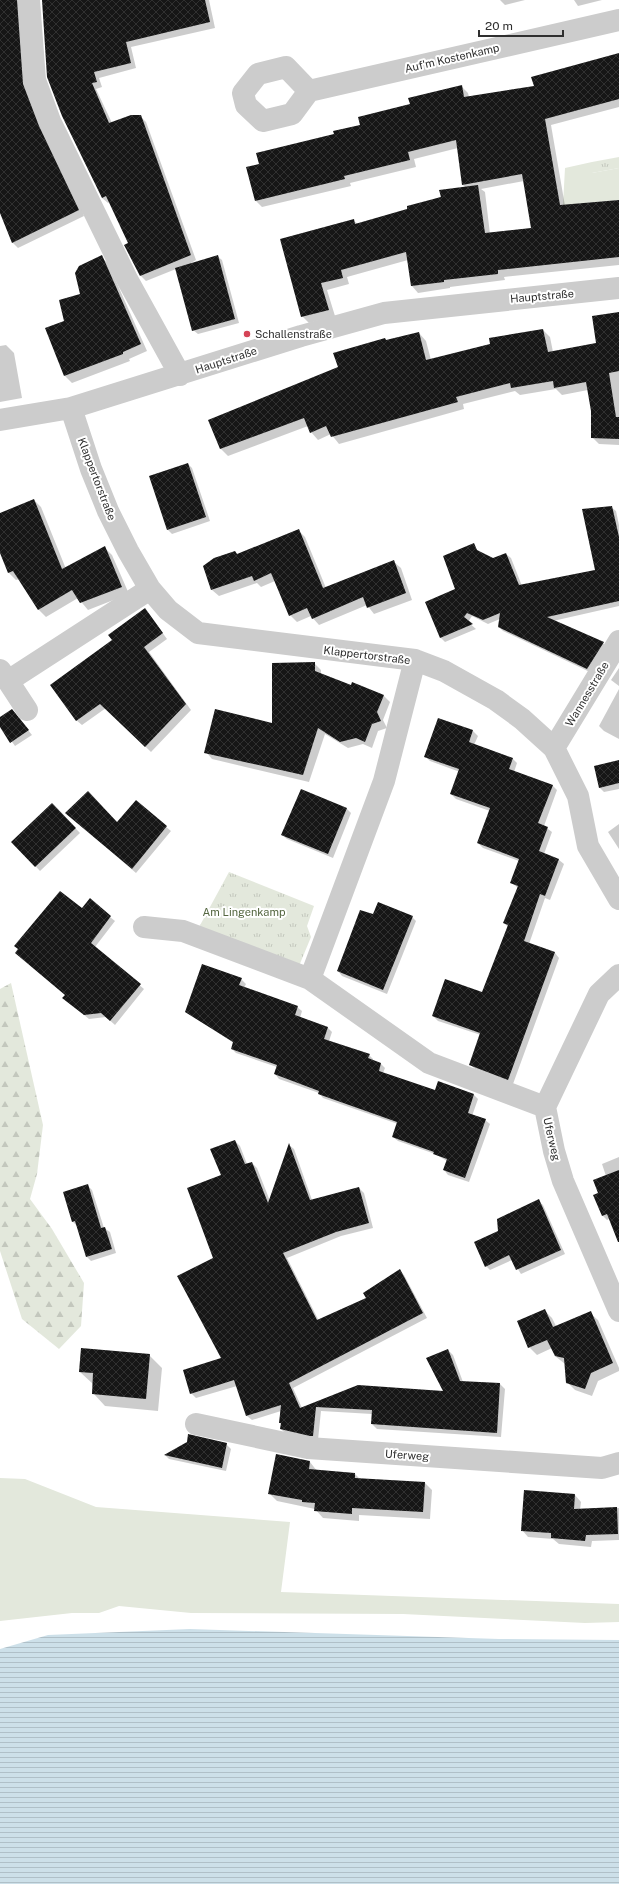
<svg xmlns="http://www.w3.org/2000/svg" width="619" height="1884" font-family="'Public Sans',sans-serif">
<defs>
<pattern id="forest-firs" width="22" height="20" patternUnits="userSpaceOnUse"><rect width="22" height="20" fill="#e3e8dc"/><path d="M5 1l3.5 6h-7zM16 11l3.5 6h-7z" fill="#c3c7bd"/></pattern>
<pattern id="park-tufts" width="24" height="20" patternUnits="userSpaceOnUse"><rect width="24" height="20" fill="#e3e8dc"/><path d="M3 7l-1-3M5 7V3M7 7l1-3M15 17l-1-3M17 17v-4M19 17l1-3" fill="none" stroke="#c3c7bd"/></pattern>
<pattern id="water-rules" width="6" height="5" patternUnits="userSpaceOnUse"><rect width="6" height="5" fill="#cde0e9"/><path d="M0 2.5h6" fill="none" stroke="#b0c0c8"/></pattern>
<pattern id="building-cross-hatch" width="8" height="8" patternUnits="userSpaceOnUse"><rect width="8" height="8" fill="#161616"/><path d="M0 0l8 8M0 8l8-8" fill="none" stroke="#303030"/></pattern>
</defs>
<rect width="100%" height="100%" fill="#fff"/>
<path fill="#e3e8dc" d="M 592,162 L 592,173 L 619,168 L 619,200 L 563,205 L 565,168 Z
M 0,1478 L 25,1479 L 96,1507 L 290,1522 L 281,1592 L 619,1604 L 619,1622 L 585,1623 L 403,1614 L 191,1613 L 119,1606 L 99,1613 L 72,1613 L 0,1621 Z"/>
<path fill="url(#forest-firs)" d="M 11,983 L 43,1125 L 37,1174 L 30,1199 L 52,1229 L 84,1283 L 81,1326 L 59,1349 L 22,1319 L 0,1251 L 0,989 Z"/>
<path fill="url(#park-tufts)" d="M 619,157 L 619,168 L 592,173 L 592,162 Z
M 229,872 L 314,906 L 307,926 L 311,937 L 299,966 L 198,929 Z"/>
<path fill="url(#water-rules)" d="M 190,1629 L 499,1639 L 619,1640 L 619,1884 L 0,1884 L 0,1649 L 48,1635 Z"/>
<path fill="#0003" fill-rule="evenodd" d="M 0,0 L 23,0 L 84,216 L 18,248 L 13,243 L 0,211 Z
M 42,0 L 209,0 L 215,28 L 131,47 L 136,68 L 99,78 L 102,87 L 96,89 L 112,123 L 140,116 L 146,122 L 196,260 L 191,263 L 192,264 L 217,256 L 222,260 L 239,323 L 198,334 L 193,330 L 176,269 L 146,281 L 141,276 L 126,246 L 129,244 L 110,202 L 108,203 L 102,198 Z
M 500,0 L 525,0 L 505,5 Z
M 574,0 L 602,0 L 578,6 Z
M 619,54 L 619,107 L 551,125 L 565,206 L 619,201 L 619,265 L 504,277 L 505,280 L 450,287 L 450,288 L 418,293 L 412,286 L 408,260 L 347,277 L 349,284 L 327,290 L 335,316 L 309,323 L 302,316 L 354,221 L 358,224 L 409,209 L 465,187 L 463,185 L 458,148 L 414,159 L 416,167 L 350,183 L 351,186 L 262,207 L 256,201 L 261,164 L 461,86 L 468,93 L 469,97 L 535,87 ZM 524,181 L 532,229 L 490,234 L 485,192 L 481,189 Z
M 101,257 L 108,263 L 147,351 L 129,359 L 130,361 L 72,383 L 65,376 L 46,328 L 66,322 Z
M 619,314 L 619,445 L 599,444 L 592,437 L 592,411 L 588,390 L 562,395 L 556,389 L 520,395 L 515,391 L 463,404 L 464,409 L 339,444 L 331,434 L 318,440 L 311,432 L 308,426 L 228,456 L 220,448 L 385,339 L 387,341 L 419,333 L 426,341 L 431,360 L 543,330 L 550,337 L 553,352 L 597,344 Z
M 6,345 L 14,353 L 22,398 L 0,402 L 0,346 Z
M 188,464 L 192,468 L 210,521 L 172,534 L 168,530 L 150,476 Z
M 34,500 L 41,507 L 66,569 L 105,548 L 112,555 L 129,594 L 88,610 L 78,598 L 46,617 L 39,610 L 19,579 L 16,580 L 9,573 L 0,551 L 0,514 Z
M 611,507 L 616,511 L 619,525 L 619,606 L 553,621 L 603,643 L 607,647 L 592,673 L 503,631 L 499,627 L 500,619 L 488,624 L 472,616 L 468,622 L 476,629 L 445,642 L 441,638 L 426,603 L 456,590 L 473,544 L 479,553 L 493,559 L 506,554 L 511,558 L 522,586 L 596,570 Z
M 298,530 L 305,537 L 326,588 L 394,562 L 401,568 L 412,600 L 374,614 L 367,605 L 319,625 L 311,616 L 297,622 L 290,615 L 275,581 L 261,587 L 257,583 L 219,596 L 212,590 L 235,552 L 238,555 Z
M 145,609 L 167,639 L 149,652 L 191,710 L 151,752 L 106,708 L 82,725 L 76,720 L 114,641 Z
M 314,663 L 321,670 L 321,674 L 351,686 L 383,695 L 390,702 L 383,720 L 387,728 L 378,731 L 372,748 L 363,744 L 348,748 L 325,734 L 309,782 L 212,759 L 206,752 L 273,724 Z
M 619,668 L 619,686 L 611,680 Z
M 619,689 L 619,739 L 604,731 L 599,726 Z
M 16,715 L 32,735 L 15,746 L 0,725 L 0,718 Z
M 473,731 L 478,736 L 474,745 L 512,758 L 517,763 L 514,772 L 552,785 L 557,790 L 544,826 L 552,832 L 544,854 L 559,860 L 564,864 L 550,900 L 545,898 L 529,944 L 555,953 L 559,958 L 513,1084 L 475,1069 L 470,1064 L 481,1035 L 438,1021 L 433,1016 L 483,994 L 508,927 L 504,923 L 518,888 L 512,883 L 519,861 L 483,848 L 478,843 L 490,811 L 456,799 L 451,794 L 460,772 L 430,761 L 425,756 Z
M 619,762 L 619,789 L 604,792 L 599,787 Z
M 301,790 L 347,809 L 351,813 L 333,858 L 287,839 L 282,835 Z
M 136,802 L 171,831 L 136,873 L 66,813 L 118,823 Z
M 52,804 L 80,833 L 40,871 L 13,842 Z
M 619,824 L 619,849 L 608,832 Z
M 82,910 L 110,917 L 115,921 L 95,947 L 144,989 L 115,1025 L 106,1017 L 89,1019 L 68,1002 L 66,995 Z
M 373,916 L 412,917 L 416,921 L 387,994 L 342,976 L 338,971 Z
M 241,979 L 246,984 L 244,988 L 297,1007 L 302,1011 L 300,1018 L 328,1028 L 332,1032 L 329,1041 L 369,1055 L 373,1059 L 373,1061 L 381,1064 L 385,1068 L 383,1073 L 436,1092 L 439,1083 L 474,1095 L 478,1099 L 472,1116 L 485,1120 L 490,1124 L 469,1182 L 448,1175 L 444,1170 L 447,1161 L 435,1154 L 398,1141 L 393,1137 L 398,1124 L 323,1098 L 319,1093 L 279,1079 L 275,1074 L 277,1067 L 236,1053 L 232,1049 L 234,1043 L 186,1012 Z
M 235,1141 L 240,1146 L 247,1164 L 252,1163 L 257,1168 L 270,1201 L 289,1145 L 294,1149 L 312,1200 L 359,1188 L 364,1193 L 373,1228 L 341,1236 L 287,1258 L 319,1321 L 367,1299 L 399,1270 L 404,1275 L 427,1318 L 293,1388 L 302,1408 L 444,1392 L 448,1350 L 453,1355 L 463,1382 L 500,1384 L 505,1389 L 501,1437 L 377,1429 L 372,1424 L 372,1414 L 321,1411 L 318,1440 L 286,1434 L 281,1429 L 282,1425 L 280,1423 L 281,1411 L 252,1420 L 247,1416 L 237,1386 L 196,1398 L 191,1393 L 223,1359 L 214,1258 L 222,1176 Z
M 619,1157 L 619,1230 L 609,1219 L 607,1220 L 603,1216 L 600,1194 L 606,1176 L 602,1164 Z
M 88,1186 L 92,1190 L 104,1228 L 110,1232 L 116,1253 L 91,1261 L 87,1257 L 77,1226 L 73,1222 Z
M 538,1201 L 543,1205 L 565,1254 L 521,1274 L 512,1260 L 490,1270 L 486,1266 L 499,1232 Z
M 544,1310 L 552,1318 L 556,1326 L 590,1313 L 598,1320 L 619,1368 L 619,1371 L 598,1381 L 592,1396 L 575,1390 L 567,1382 L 565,1364 L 555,1356 L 552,1348 L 537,1355 L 529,1347 Z
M 149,1355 L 162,1368 L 158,1411 L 105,1406 L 93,1393 L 93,1384 L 80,1372 Z
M 226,1444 L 231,1449 L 226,1471 L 169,1459 L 165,1455 Z
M 310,1462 L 317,1471 L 355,1474 L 360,1479 L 425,1483 L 432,1490 L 430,1519 L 359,1515 L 359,1521 L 323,1518 L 315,1509 L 277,1501 L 270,1494 Z
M 575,1495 L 581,1502 L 580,1510 L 619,1508 L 619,1540 L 592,1541 L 591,1547 L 559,1544 L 553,1539 L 528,1537 L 522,1530 Z"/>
<path fill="url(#building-cross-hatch)" d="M 0,0 L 17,0 L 23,84 L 39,126 L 79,210 L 12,243 L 0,213 Z
M 42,0 L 205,0 L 210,22 L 126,42 L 131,63 L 94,72 L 97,82 L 92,83 L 109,123 L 131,115 L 141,115 L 191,255 L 140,276 L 124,245 L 128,243 L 106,196 L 102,198 L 62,116 L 47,77 Z
M 619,53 L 619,99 L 545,119 L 560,205 L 619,200 L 619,257 L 498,270 L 498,274 L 444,280 L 444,282 L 411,286 L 406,252 L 341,270 L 343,278 L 321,283 L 329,310 L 301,317 L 280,239 L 354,219 L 355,224 L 407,209 L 407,206 L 441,197 L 439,190 L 478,185 L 485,233 L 531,228 L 522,174 L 462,185 L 456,140 L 408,152 L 410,160 L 344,176 L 345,179 L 255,201 L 246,167 L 259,164 L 256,153 L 334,134 L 333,131 L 360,125 L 358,117 L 410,104 L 408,98 L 462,85 L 464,97 L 534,86 L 531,77 Z
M 102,255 L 141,344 L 123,352 L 123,354 L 64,376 L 45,328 L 64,321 L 59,300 L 80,294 L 75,273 L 79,266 Z
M 218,255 L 235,319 L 192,331 L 175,268 Z
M 619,312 L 619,371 L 609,373 L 616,417 L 619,417 L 619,439 L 591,438 L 591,411 L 586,382 L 554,388 L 553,381 L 511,388 L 510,383 L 456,397 L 458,402 L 331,437 L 326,426 L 310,433 L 304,418 L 220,449 L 208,420 L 338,367 L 333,353 L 385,338 L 386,340 L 419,332 L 426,360 L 490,344 L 489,338 L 543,329 L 548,352 L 596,343 L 592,316 Z
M 188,463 L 206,517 L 167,530 L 149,476 Z
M 34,499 L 62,569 L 105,546 L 122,587 L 80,603 L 72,590 L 38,610 L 13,571 L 8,573 L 0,553 L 0,513 Z
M 612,506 L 619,537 L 619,601 L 547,617 L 604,642 L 587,669 L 498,627 L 500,613 L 483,620 L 467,613 L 464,617 L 473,624 L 440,638 L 425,602 L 455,589 L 443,556 L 474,543 L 477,550 L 493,558 L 506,553 L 519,585 L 595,570 L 582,509 Z
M 299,529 L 323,588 L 394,560 L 406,593 L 367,608 L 363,597 L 312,619 L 307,608 L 289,616 L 271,573 L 254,581 L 252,576 L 211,590 L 203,566 L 214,558 L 235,551 L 237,554 Z
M 145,608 L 163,633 L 144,647 L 186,704 L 145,747 L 100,704 L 76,721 L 50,685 L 112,640 L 108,635 Z
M 315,662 L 315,671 L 351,685 L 352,682 L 384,695 L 377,712 L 381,721 L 372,724 L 365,742 L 356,738 L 340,742 L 318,728 L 303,775 L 204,753 L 215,709 L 272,723 L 272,663 Z
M 12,709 L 29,730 L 10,743 L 0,727 L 0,717 Z
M 438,718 L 473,730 L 469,742 L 513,758 L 509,769 L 553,785 L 538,823 L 548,827 L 539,851 L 559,859 L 545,896 L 540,894 L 524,941 L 555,952 L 508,1080 L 469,1065 L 480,1033 L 432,1016 L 445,979 L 482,992 L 508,925 L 503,923 L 518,886 L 510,883 L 519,859 L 477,843 L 490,808 L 450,794 L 459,769 L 424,757 Z
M 619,760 L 619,783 L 599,788 L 594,766 Z
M 301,789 L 347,808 L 328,854 L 281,835 Z
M 88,791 L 117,822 L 136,800 L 167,826 L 132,869 L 65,813 Z
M 52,803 L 76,828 L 35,867 L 11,842 Z
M 60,891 L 82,908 L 90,898 L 111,916 L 91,943 L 141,984 L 110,1021 L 101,1013 L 84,1015 L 62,998 L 65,995 L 15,953 L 18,949 L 14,946 Z
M 378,902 L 413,916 L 383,990 L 337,971 L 360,910 L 373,914 Z
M 202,964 L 242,978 L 239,985 L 298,1006 L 295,1015 L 328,1027 L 324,1039 L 370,1054 L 368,1058 L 381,1063 L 379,1071 L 435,1090 L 438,1081 L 474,1094 L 468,1113 L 486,1119 L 465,1178 L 443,1170 L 447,1159 L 433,1154 L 434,1152 L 392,1137 L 397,1122 L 318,1094 L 319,1091 L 274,1074 L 277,1065 L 231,1049 L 233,1042 L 185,1012 Z
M 235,1140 L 245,1164 L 252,1162 L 268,1203 L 289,1143 L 310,1200 L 359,1187 L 369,1223 L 336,1232 L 283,1253 L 317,1320 L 366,1298 L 363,1293 L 400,1269 L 423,1313 L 289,1383 L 300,1408 L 358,1385 L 443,1391 L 426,1358 L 448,1349 L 460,1381 L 500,1383 L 497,1433 L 371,1424 L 372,1410 L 316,1407 L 313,1436 L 310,1436 L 280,1429 L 281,1423 L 279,1423 L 281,1405 L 246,1416 L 234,1380 L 190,1394 L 183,1370 L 221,1358 L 177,1276 L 213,1258 L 187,1188 L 221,1175 L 210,1149 Z
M 619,1170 L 619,1242 L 618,1242 L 607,1214 L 602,1216 L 593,1195 L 598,1193 L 593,1180 Z
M 88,1184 L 101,1228 L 105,1227 L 112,1249 L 86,1257 L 75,1221 L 72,1222 L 63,1192 Z
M 539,1199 L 561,1250 L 516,1270 L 509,1255 L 485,1267 L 474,1242 L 498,1231 L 497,1219 Z
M 545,1309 L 553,1327 L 591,1311 L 613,1363 L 591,1373 L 585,1389 L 566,1383 L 564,1358 L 555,1356 L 547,1340 L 528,1348 L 517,1321 Z
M 81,1348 L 150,1354 L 146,1399 L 92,1394 L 93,1373 L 79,1372 Z
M 188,1434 L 227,1443 L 222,1468 L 164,1455 L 187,1442 Z
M 276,1454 L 310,1461 L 309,1469 L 355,1473 L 355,1478 L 425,1482 L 423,1512 L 352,1508 L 352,1514 L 314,1511 L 315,1503 L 302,1502 L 302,1500 L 268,1494 Z
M 524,1490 L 575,1494 L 574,1509 L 617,1507 L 618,1534 L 586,1535 L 585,1541 L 551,1538 L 551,1533 L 521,1531 Z"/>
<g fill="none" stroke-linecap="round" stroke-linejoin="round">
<path stroke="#ccc" stroke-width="22" d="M 29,0 L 35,80 L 50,121 L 127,279 L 180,375
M 309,91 L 286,67 L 258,74 L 243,93 L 246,105 L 263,121 L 292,114 L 309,91 L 619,20
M 71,408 L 91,469 L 108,511 L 128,551 L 150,589 L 168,610 L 198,633 L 415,660 L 444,671 L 496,700 L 522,719 L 554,748 L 578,796 L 588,846 L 619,899
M 0,420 L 71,408 L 301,336 L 384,313 L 619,288
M 415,660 L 384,781 L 310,979 L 429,1063 L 545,1107
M 0,670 L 8,681 L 150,589
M 8,681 L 27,710
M 554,748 L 619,641
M 144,927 L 183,931 L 310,979
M 619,975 L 599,994 L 545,1107 L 554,1151 L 563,1181 L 619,1311
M 196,1424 L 308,1448 L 602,1468 L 619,1463"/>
</g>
<circle fill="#d54356" stroke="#fff" stroke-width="1.5" cx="247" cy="334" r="4"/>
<g text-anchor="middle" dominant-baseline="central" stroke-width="4" stroke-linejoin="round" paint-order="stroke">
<g font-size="11" fill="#2f2f2f" stroke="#fff">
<text transform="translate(452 58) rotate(-13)">Auf'm Kostenkamp</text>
<text transform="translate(542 296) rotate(-5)">Hauptstraße</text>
<text transform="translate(226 360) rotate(-18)">Hauptstraße</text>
<text transform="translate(97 479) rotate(69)">Klappertorstraße</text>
<text transform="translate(367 655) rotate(7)">Klappertorstraße</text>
<text transform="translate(587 694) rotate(-59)">Wannesstraße</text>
<text transform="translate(552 1139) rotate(77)">Uferweg</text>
<text transform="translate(407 1455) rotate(4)">Uferweg</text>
</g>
<g font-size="11" fill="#2f2f2f" stroke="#fff" text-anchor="start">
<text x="255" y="334">Schallenstraße</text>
</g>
<g font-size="11" fill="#556741" stroke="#fff">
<text x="244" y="912">Am Lingenkamp</text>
</g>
</g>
<path d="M479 30v6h84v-6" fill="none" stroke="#2f2f2f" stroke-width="2"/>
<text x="485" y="30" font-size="12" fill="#2f2f2f" stroke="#ffffff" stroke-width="3" paint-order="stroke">20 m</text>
</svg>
